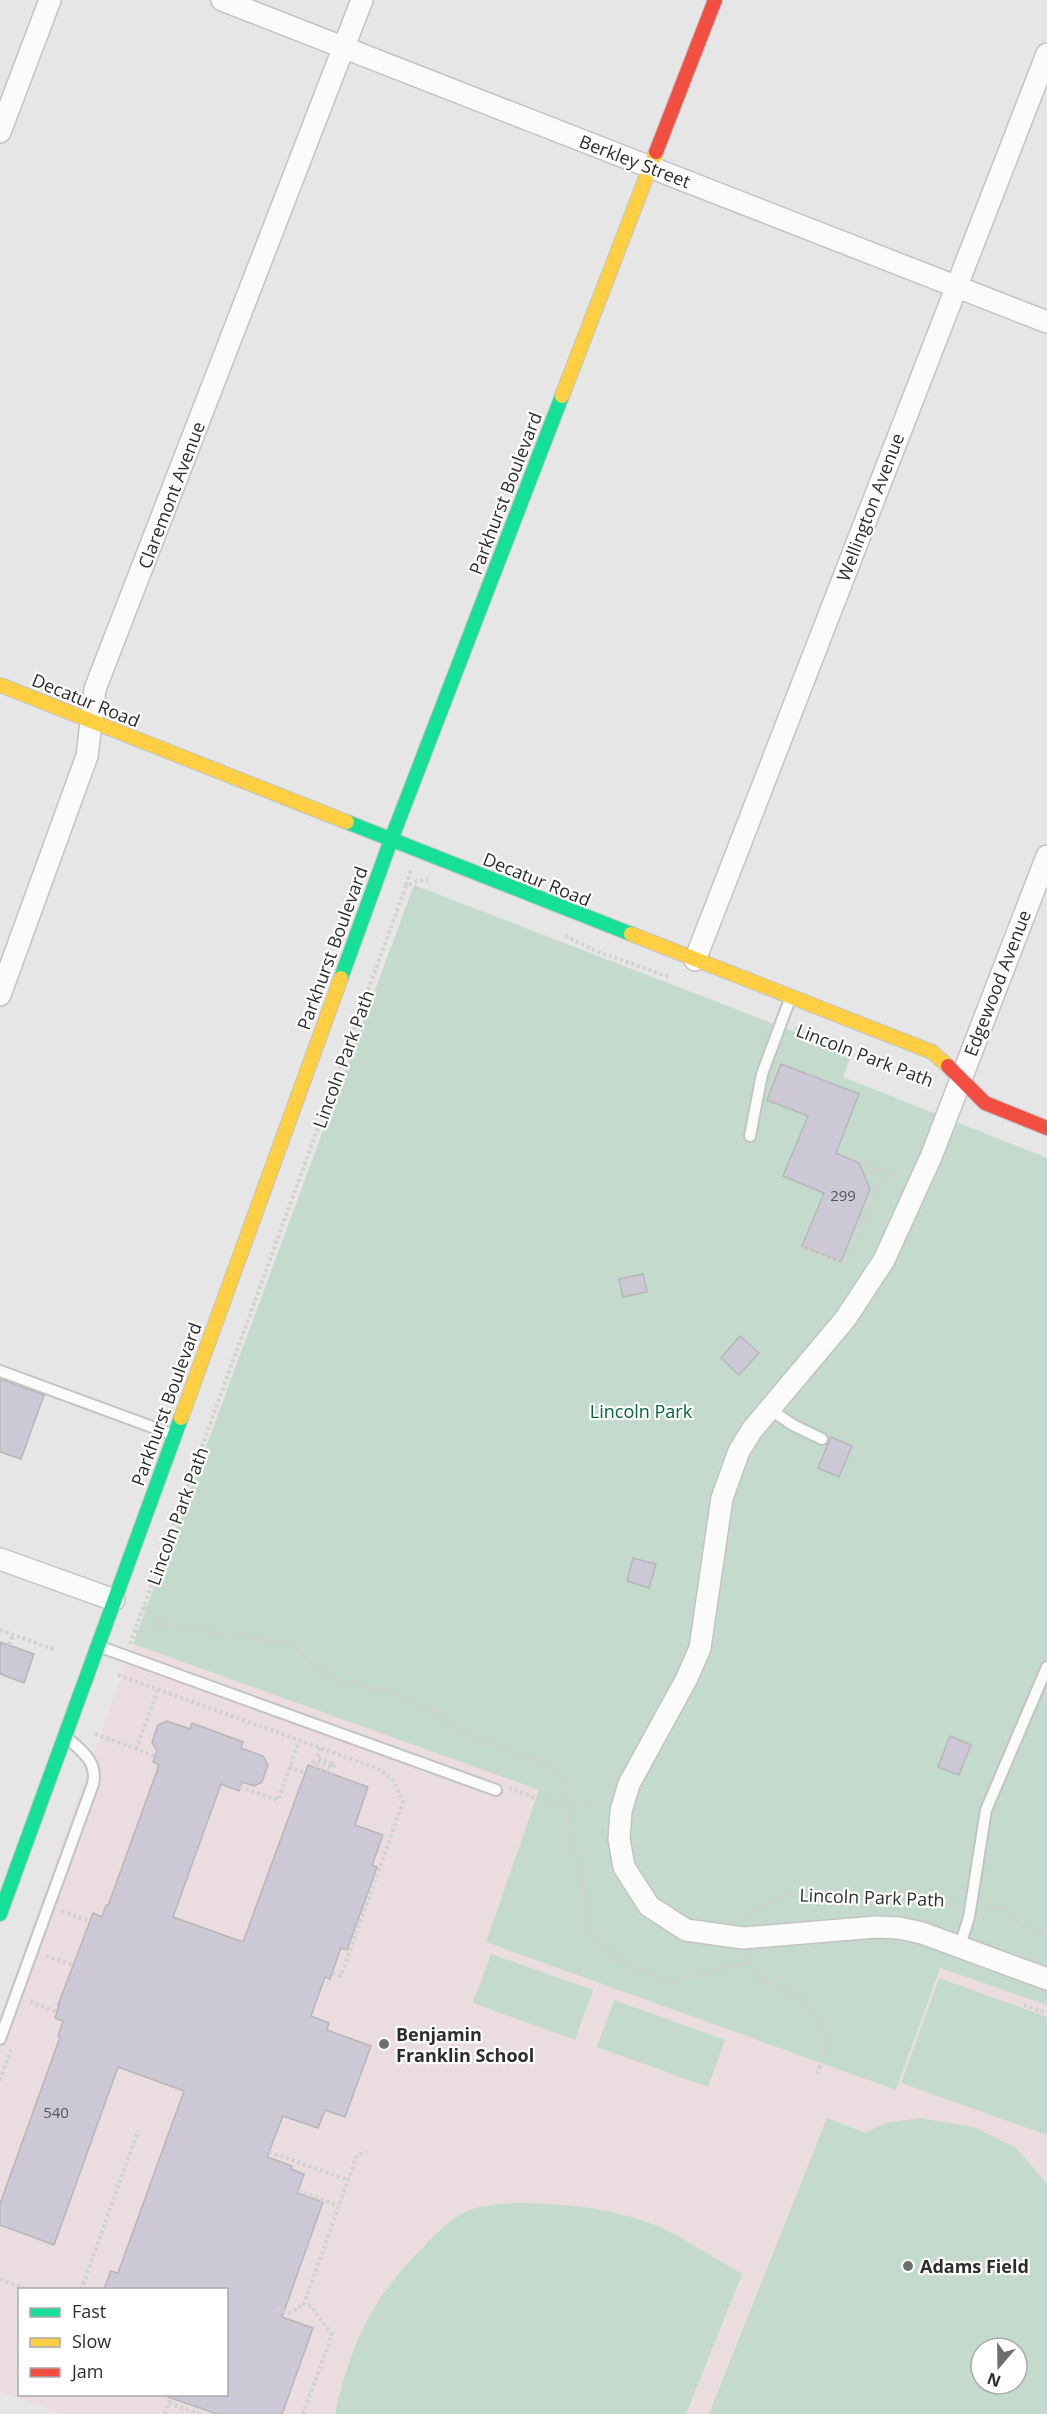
<svg xmlns="http://www.w3.org/2000/svg" width="1047" height="2414" font-family="'Open Sans',sans-serif">
<rect width="100%" height="100%" fill="#e6e6e7"/>
<path fill="#ebdcdf" fill-rule="evenodd" d="M 133,1644 L 540,1790 L 487,1942 L 896,2090 L 940,1967 L 1047,2005 L 1047,2414 L 61,2414 L 0,2392 L 0,2017 ZM 20,2290 L 226,2290 L 226,2394 L 20,2394 ZM 981,2348 L 1017,2348 L 1017,2384 L 981,2384 Z"/>
<path fill="#c3dacc" fill-rule="evenodd" d="M 414,885 L 852,1054 L 843,1077 L 1047,1158 L 1047,2005 L 940,1968 L 896,2090 L 486,1942 L 539,1790 L 133,1644 Z
M 491,1954 L 593,1990 L 575,2040 L 473,2003 Z
M 939,1978 L 1047,2017 L 1047,2135 L 901,2083 Z
M 614,2000 L 725,2040 L 708,2087 L 597,2047 Z
M 827,2118 L 865,2133 L 886,2123 L 922,2118 L 976,2128 L 1016,2148 L 1047,2184 L 1047,2414 L 709,2414 ZM 981,2348 L 1017,2348 L 1017,2384 L 981,2384 Z
M 522,2203 C 571,2204 621,2209 666,2230 C 692,2243 717,2260 742,2274 L 686,2414 L 335,2414 C 350,2344 373,2297 424,2246 C 436,2233 452,2218 467,2211 C 483,2204 505,2204 522,2203 Z"/>
<path fill="#cdc8d5" stroke="#b6b6b7" stroke-width="1.5" d="M 781,1064 L 859,1094 L 836,1153 L 859,1163 L 870,1189 L 841,1262 L 802,1246 L 824,1193 L 783,1176 L 808,1116 L 767,1100 Z
M 643,1274 L 647,1292 L 623,1297 L 619,1279 Z
M 740,1336 L 759,1353 L 739,1375 L 721,1358 Z
M 0,1379 L 44,1395 L 21,1459 L 0,1452 Z
M 831,1437 L 852,1446 L 839,1477 L 818,1468 Z
M 633,1558 L 656,1564 L 649,1588 L 627,1581 Z
M 0,1642 L 34,1654 L 24,1683 L 0,1674 Z
M 167,1721 L 190,1729 L 192,1723 L 243,1742 L 241,1748 L 263,1756 L 268,1765 L 262,1782 L 254,1786 L 242,1782 L 239,1791 L 221,1784 L 173,1917 L 243,1942 L 308,1765 L 368,1787 L 355,1825 L 383,1835 L 372,1865 L 377,1867 L 347,1950 L 341,1948 L 330,1979 L 325,1977 L 311,2016 L 329,2023 L 327,2030 L 371,2046 L 345,2117 L 325,2110 L 318,2128 L 283,2116 L 267,2157 L 292,2166 L 291,2169 L 304,2174 L 297,2193 L 323,2202 L 282,2317 L 313,2328 L 282,2414 L 217,2414 L 168,2397 L 169,2394 L 226,2394 L 226,2289 L 104,2289 L 111,2271 L 118,2273 L 184,2091 L 118,2067 L 54,2245 L 0,2225 L 0,2204 L 60,2037 L 58,2036 L 63,2021 L 55,2018 L 59,2005 L 58,2005 L 93,1913 L 102,1917 L 106,1905 L 108,1906 L 159,1765 L 153,1762 L 157,1751 L 152,1742 L 158,1725 Z
M 950,1736 L 971,1745 L 959,1775 L 938,1767 Z"/>
<g fill="none" stroke-linecap="round" stroke-linejoin="round">
<g stroke="#c3c3c4" stroke-width="14">
<path id="lane" d="M 750,1136 L 762,1074 L 790,999
M 0,1371 L 174,1435
M 769,1409 L 793,1425 L 822,1439
M 98,1646 L 496,1790
M 960,1946 L 969,1917 L 986,1810 L 1047,1667
M 0,2039 L 93,1784 C 98,1762 82,1751 66,1737"/>
</g>
<g stroke="#c3c3c4" stroke-width="24">
<path id="street" d="M 222,0 L 1047,322
M 0,132 L 50,0
M 1047,856 L 931,1157 L 884,1260 L 846,1318 L 752,1430 L 739,1451 L 722,1498 L 700,1648 L 687,1678 L 629,1784 L 621,1811 L 619,1839 L 624,1867 L 649,1906 L 686,1930 L 743,1938 L 876,1927 L 899,1928 L 922,1933 L 1047,1979
M 695,960 L 1047,54
M 0,995 L 87,756 L 95,689 L 362,0
M 0,1559 L 114,1600"/>
</g>
<g stroke="#c3c3c4" stroke-width="16">
<path id="fast" d="M 347,822 L 631,934
M 341,978 L 391,840 L 562,396
M 0,1914 L 181,1418"/>
</g>
<g stroke="#c3c3c4" stroke-width="16">
<path id="slow" d="M 562,396 L 656,152
M 0,685 L 347,822
M 631,934 L 932,1052 L 948,1066
M 181,1418 L 341,978"/>
</g>
<g stroke="#c3c3c4" stroke-width="16">
<path id="jam" d="M 656,152 L 715,0
M 948,1066 L 985,1103 L 1047,1128"/>
</g>
<path stroke="#d1d1d2" stroke-width="4" stroke-dasharray="3 3" stroke-linecap="butt" d="M 406,885 L 411,870
M 565,936 L 601,953 L 669,977
M 795,1028 L 864,1054
M 846,1154 L 899,1178
M 865,1175 L 878,1170
M 802,1248 L 845,1265 L 884,1172
M 144,1607 L 163,1624 L 290,1644 L 333,1679 L 395,1694 L 434,1711 L 456,1729 L 550,1767 L 561,1778 L 568,1802 L 569,1835 L 583,1876 L 587,1930 L 627,1966 L 670,1981 L 748,1962 L 747,1956
M 0,1630 L 55,1650
M 135,1632 L 162,1624
M 130,1644 L 406,886 L 417,881 L 428,880
M 9,1645 L 13,1635
M 118,1675 L 379,1769 L 394,1781 L 403,1802 L 341,1976 L 332,1973
M 95,1734 L 155,1756
M 320,1748 L 317,1758 L 335,1764 L 333,1768 L 314,1761 L 313,1765 L 332,1774
M 136,1749 L 158,1690
M 289,1767 L 305,1773
M 240,1787 L 278,1800 L 299,1741
M 509,1788 L 539,1799 L 601,1807
M 986,1906 L 1006,1910 L 1025,1927 L 1047,1933
M 62,1911 L 90,1921
M 749,1917 L 750,1914 L 782,1895 L 854,1894 L 941,1896 L 958,1900
M 46,1956 L 72,1965
M 748,1962 L 759,1979 L 802,1998 L 818,2017 L 828,2042 L 816,2078
M 30,2002 L 57,2012
M 1024,2005 L 1047,2013
M 0,2080 L 11,2050
M 269,2152 L 348,2180
M 298,2191 L 339,2206
M 0,2279 L 28,2290
M 81,2290 L 138,2131
M 277,2309 L 290,2313 L 304,2304
M 169,2403 L 199,2414
M 165,2414 L 172,2394
M 303,2414 L 332,2335 L 311,2306 L 304,2304 L 357,2155 L 367,2152"/>
<use href="#lane" stroke="#fbfbfb" stroke-width="10"/>
<use href="#street" stroke="#fbfbfb" stroke-width="21"/>
<use href="#fast" stroke="#16e098" stroke-width="14"/>
<use href="#slow" stroke="#ffcf43" stroke-width="14"/>
<use href="#jam" stroke="#f24e42" stroke-width="14"/>
</g>
<g fill="#6e6e6f" stroke="#fff" stroke-width="2">
<circle cx="384" cy="2044" r="6"/>
<circle cx="908" cy="2266" r="6"/>
</g>
<g text-anchor="middle" dominant-baseline="central" stroke-width="4.5" stroke-linejoin="round" paint-order="stroke">
<g font-size="15" fill="#555458">
<text x="843" y="1195">299</text>
<text x="56" y="2112">540</text>
</g>
<g font-size="18" fill="#2d2d2e" stroke="#fff">
<text transform="translate(635 161) rotate(21)">Berkley Street</text>
<text transform="translate(505 493) rotate(-69)">Parkhurst Boulevard</text>
<text transform="translate(171 495) rotate(-69)">Claremont Avenue</text>
<text transform="translate(870 507) rotate(-69)">Wellington Avenue</text>
<text transform="translate(86 700) rotate(22)">Decatur Road</text>
<text transform="translate(537 879) rotate(22)">Decatur Road</text>
<text transform="translate(332 948) rotate(-70)">Parkhurst Boulevard</text>
<text transform="translate(997 983) rotate(-69)">Edgewood Avenue</text>
<text transform="translate(865 1055) rotate(21)">Lincoln Park Path</text>
<text transform="translate(343 1059) rotate(-70)">Lincoln Park Path</text>
<text transform="translate(166 1404) rotate(-70)">Parkhurst Boulevard</text>
<text transform="translate(177 1516) rotate(-70)">Lincoln Park Path</text>
<text transform="translate(872 1897) rotate(2)">Lincoln Park Path</text>
</g>
<g font-size="18" fill="#056239" stroke="#fff">
<text x="641" y="1411">Lincoln Park</text>
</g>
<g font-size="18" font-weight="bold" fill="#2d2d2e" stroke="#fff" text-anchor="start">
<text x="396" y="2034">Benjamin<tspan x="396" dy="21">Franklin School</tspan></text>
<text x="920" y="2266">Adams Field</text>
</g>
</g>
<rect x="18" y="2288" width="210" height="108" fill="#ffffff" stroke="#ababab" stroke-width="1.5"/>
<rect x="30" y="2308" width="30" height="9" fill="#16e098" stroke="#ababab" stroke-width="1.5"/>
<text x="72" y="2318" font-size="18" fill="#2d2d2e">Fast</text>
<rect x="30" y="2338" width="30" height="9" fill="#ffcf43" stroke="#ababab" stroke-width="1.5"/>
<text x="72" y="2348" font-size="18" fill="#2d2d2e">Slow</text>
<rect x="30" y="2368" width="30" height="9" fill="#f24e42" stroke="#ababab" stroke-width="1.5"/>
<text x="72" y="2378" font-size="18" fill="#2d2d2e">Jam</text>
<g transform="translate(999 2366) rotate(200)"><circle r="28" fill="#ffffff" stroke="#ababab" stroke-width="1.5"/>
<path d="M0-4.5L10 22L0 15L-10 22Z" fill="#6e6e6f"/>
<text y="-9" font-size="16" font-weight="bold" text-anchor="middle" fill="#2d2d2e">N</text>
</g>
</svg>
